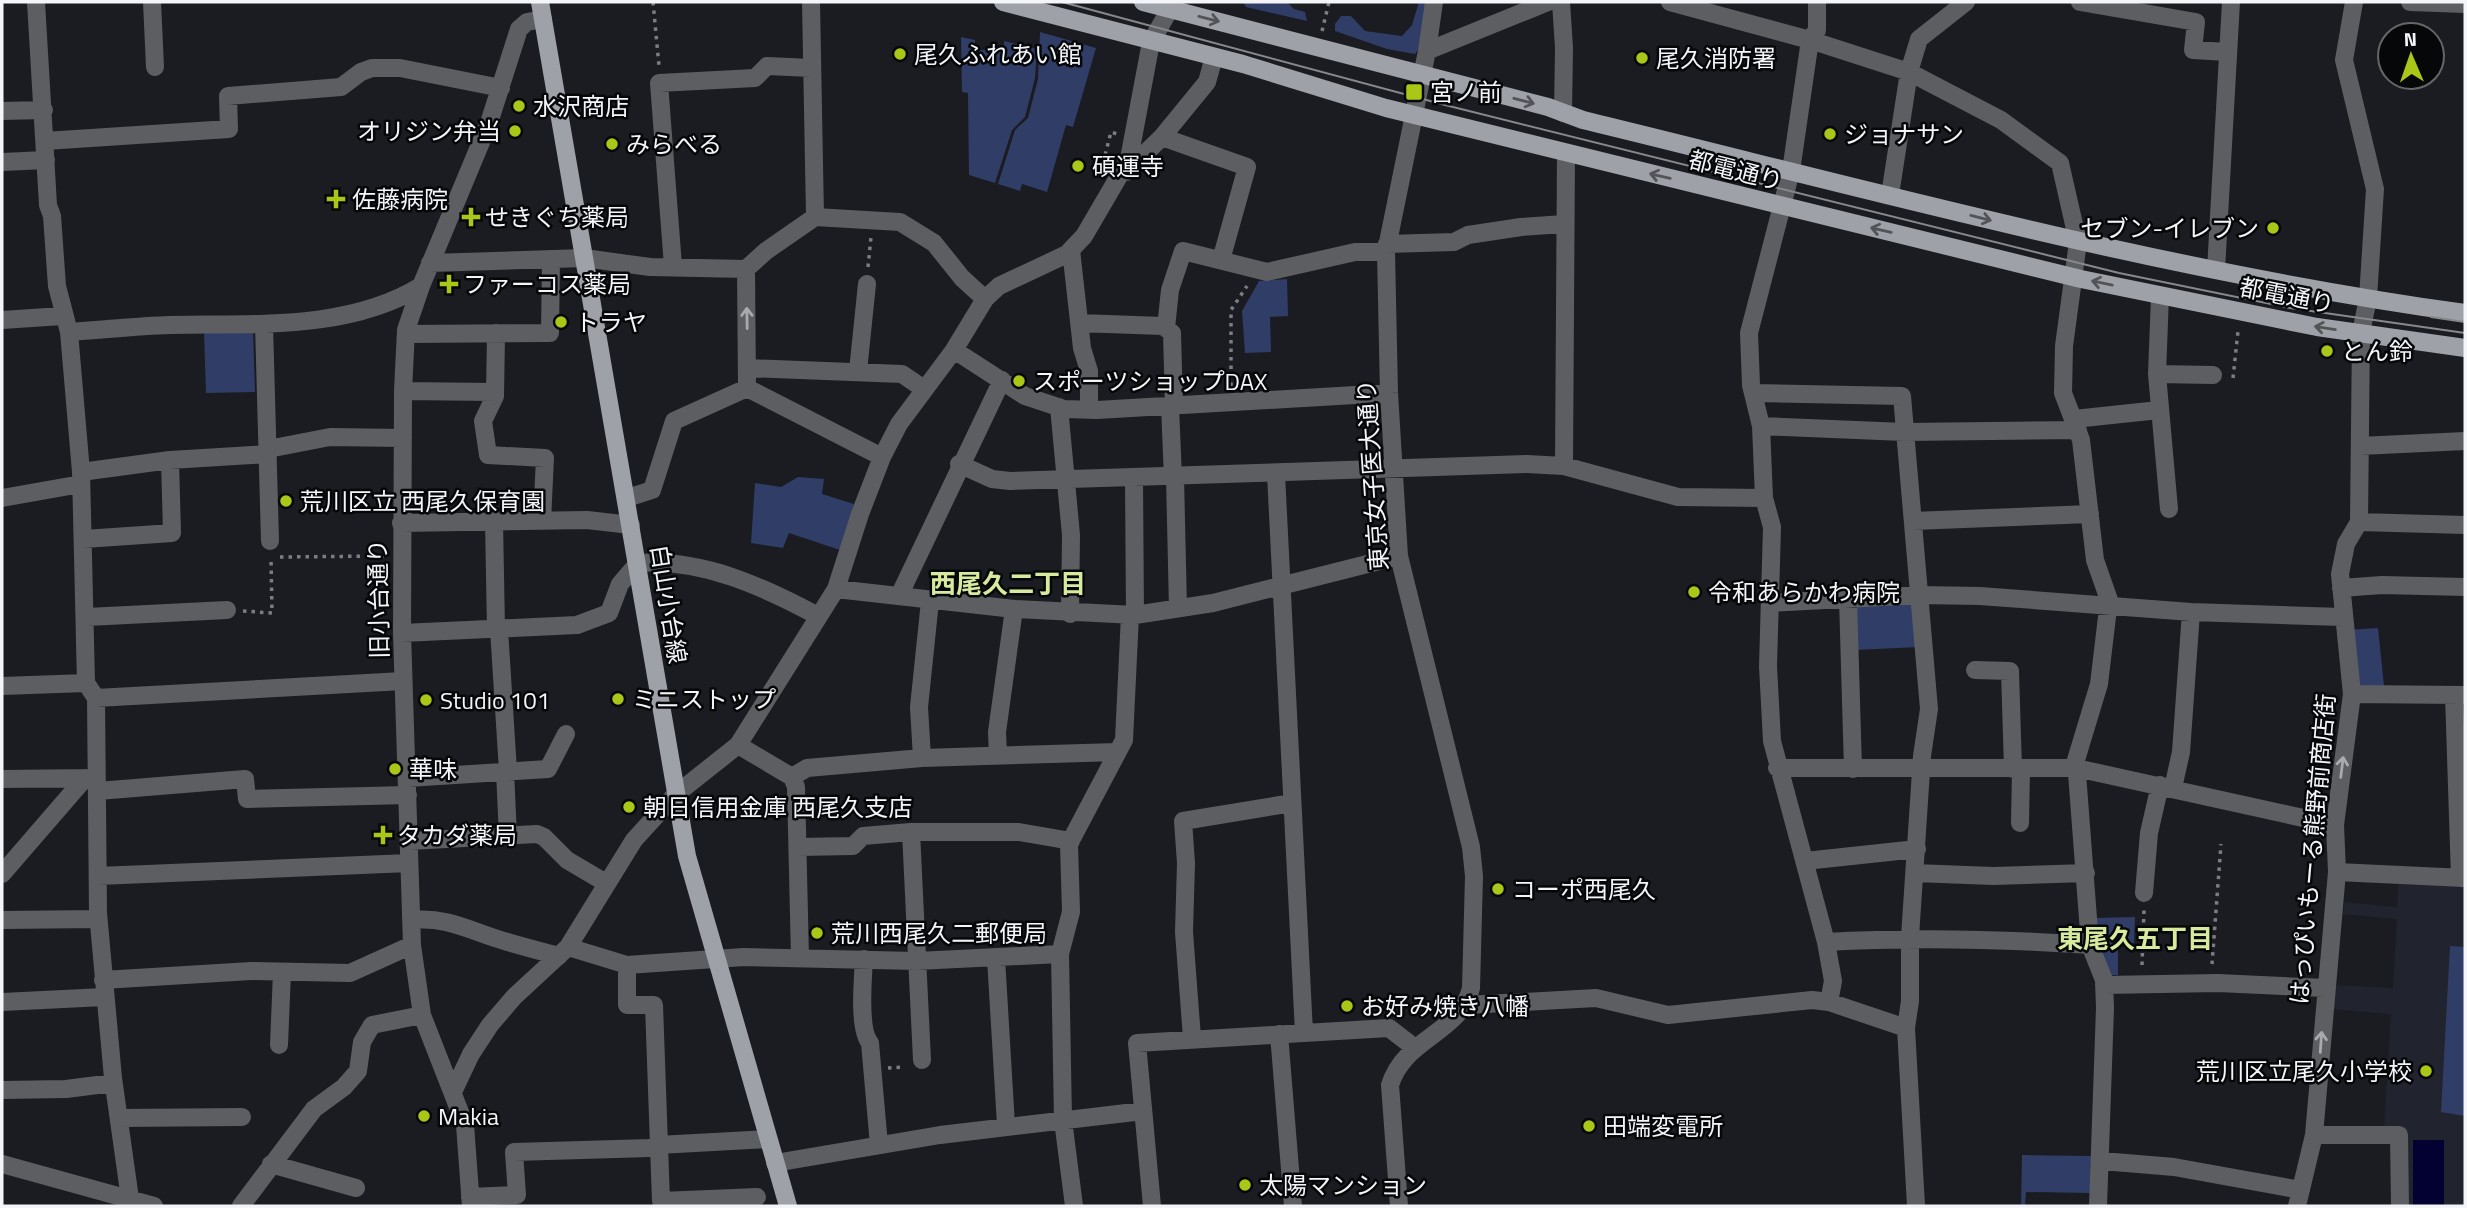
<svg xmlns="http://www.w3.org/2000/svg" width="2467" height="1208" font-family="'Titillium Web','Noto Sans JP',sans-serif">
<rect width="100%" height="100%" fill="#1a1c21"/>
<path fill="#21242f" d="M 2399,882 L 2465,884 L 2465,1206 L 2405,1206 L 2404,1130 L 2384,1128 L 2391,1014 L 2331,1009 L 2333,985 L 2393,988 L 2397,919 L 2343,914 L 2344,902 L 2397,907 Z"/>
<path fill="#303d66" d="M 1243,2 L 1287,2 L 1294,9 L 1305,12 L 1307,21 L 1246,7 Z
M 1419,2 L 1425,2 C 1431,14 1425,45 1415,54 L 1387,49 L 1335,31 L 1335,24 L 1341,16 L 1351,16 L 1365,31 L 1402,36 L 1412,25 Z
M 1040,32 L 1096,48 L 1073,127 L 1066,125 L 1047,192 L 1022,184 L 1020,191 L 998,184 L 1015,130 L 1028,118 L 1038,79 Z
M 961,37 L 975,40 L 975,50 L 1004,50 L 1004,41 L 1037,49 L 1035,78 L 1025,117 L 1012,130 L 995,183 L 969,175 L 968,93 L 962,92 Z
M 1287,279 L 1288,316 L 1270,317 L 1271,352 L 1245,353 L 1242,311 L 1259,281 Z
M 253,331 L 255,392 L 206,393 L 204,333 Z
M 798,477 L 824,479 L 822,494 L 854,504 L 840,550 L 789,533 L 783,548 L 751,543 L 755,483 L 781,487 Z
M 1914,599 L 1919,647 L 1855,650 L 1853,611 L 1861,603 Z
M 2378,628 L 2384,686 L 2360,686 L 2354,681 L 2348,630 Z
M 2135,917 L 2134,943 L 2118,943 L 2118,975 L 2108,975 L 2096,949 L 2096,918 Z
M 2450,946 L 2465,947 L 2465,1116 L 2441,1112 Z
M 2022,1155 L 2091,1156 L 2090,1193 L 2026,1192 L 2025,1206 L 2021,1206 Z"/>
<path fill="#030032" d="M 2413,1140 L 2444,1140 L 2444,1206 L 2413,1206 Z"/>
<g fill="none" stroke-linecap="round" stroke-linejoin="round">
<path stroke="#7b7d82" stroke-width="3.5" stroke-dasharray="3.5 5" stroke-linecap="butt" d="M 653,2 L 659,66
M 1322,31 L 1329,2
M 1103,163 L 1111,132 L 1117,134
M 868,267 L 871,237
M 2233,378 L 2238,331
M 1231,386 L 1231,310 L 1247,286
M 280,557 L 384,556
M 243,611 L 272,613 L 271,558
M 2212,964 L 2221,844
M 2142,965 L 2144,910
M 888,1068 L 905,1067"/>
<path stroke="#5d5e61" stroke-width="18" d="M 36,2 L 48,205 L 52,216 L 57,286 L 69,332 L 81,472 L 86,683 L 96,698 L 98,913 L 113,1078 L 131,1206
M 152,2 L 155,67
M 811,2 L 815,217
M 1561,2 L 1564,48 L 1563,113
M 1670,2 L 1810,40 L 1909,72 L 2001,120 L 2060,163 L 2078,242 L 2064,346 L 2063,393 L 2081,440 L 2095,560 L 2109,600 L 2099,684 L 2076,760 L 2090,945
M 1817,2 L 1817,30 L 1810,40 L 1791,171 L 1749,333 L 1751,385 L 1761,426 L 1764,498 L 1772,527 L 1768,666 L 1772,741 L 1826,942 L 1833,981 L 1829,1002
M 2080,2 L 2196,22 L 2193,50 L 2228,52
M 2410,2 L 2465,4
M 1427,51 L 1434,2
M 2,111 L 44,110
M 1162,137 L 1247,167 L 1221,260
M 45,141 L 229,129 L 228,96 L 341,87 L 361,72 L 372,68 L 400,68 L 501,88
M 2,162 L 46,160
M 1126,172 L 1162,137 L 1207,82 L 1214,57
M 1890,195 L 1909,72 L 1919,39 L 1966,2
M 1387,244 L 1454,242 L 1468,235 L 1521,227 L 1564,224
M 1071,250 L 1082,348 L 1089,371 L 1089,410
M 430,263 L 584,258 L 650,267 L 746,269 L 766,251 L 815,217 L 900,222 L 934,243 L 962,278 L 985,299
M 673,266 L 659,83 L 755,78 L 767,66 L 811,68
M 2216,270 L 2231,2
M 2160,296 L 2157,374 L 2169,509
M 2,320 L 62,316
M 1079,323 L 1163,326 L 1172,333 L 1174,406
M 264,324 L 270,541
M 1166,328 L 1170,290 L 1183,251 L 1267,272 L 1355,252 L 1386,252
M 69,332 C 102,330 136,326 170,325 C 253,323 348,331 421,286
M 496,333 L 495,396 L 483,421 L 488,455 L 545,458 L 542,521
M 406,334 L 550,333 L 551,259
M 954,350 L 1025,396 L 1064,409 L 1097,410 L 1389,393
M 747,368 L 902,374 L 924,389
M 858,371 L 867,284
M 2157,374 L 2213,375
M 747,388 L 882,457
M 403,391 L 495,392
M 1753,393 L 1902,396 L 1929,709 L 1922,756 L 1910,937 L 1910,1001 L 1906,1028
M 1170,406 L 1173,478
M 1059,407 L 1071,535 L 1070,614
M 2074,419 L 2159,410
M 1761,426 L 1904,432 L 2078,430
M 2360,446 L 2465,441
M 268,449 L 330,437 L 403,438
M 959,464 L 992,479 L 1010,481 L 1527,464 L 1564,466 L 1678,497 L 1764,498
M 1564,466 L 1566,153
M 81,472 L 170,460 L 268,454
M 1276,474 L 1304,1033
M 1175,477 L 1178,608
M 1134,479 L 1135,615
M 2,498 L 81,484
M 627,498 L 652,490 L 674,421 L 747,388 L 746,269
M 494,521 L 496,629
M 1913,521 L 2090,514
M 2359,522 L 2465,525
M 401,523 L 587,520 L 631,525
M 84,539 L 172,533 L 170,460
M 2341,588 L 2382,585 L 2465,587
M 836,589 L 1014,609 L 1135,615 L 1213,603 L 1399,556
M 899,596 L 1002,380
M 1848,599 L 1853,769
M 1770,603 L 1920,595 L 1980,596 L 2191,612 L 2342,617
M 87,617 L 227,610
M 499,629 L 508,771
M 402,633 L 577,625 L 609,613 L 620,584 L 638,563 C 703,559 762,586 818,616
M 1975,670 L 2010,671 L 2013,769
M 2,686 L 86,683
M 2352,694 L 2464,695
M 2454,695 L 2460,878
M 96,698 L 403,681
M 738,745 L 792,777 L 796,787 L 800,958
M 998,755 L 997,732 L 1014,609
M 922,758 L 919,707 L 930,601
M 1777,768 L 2076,768 L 2335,825
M 505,771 L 508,837
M 792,777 L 807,768 L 922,758 L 1117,752
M 408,778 L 548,769 L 566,734
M 2,779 L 90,778
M 2173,788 L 2181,752 L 2191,612
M 98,791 L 245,779 L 247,799 L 408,795
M 2020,823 L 2021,769
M 911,832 L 922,1060
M 410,841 L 537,834 L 544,837 L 567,860 L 606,883
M 798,847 L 853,846 L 863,836 L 911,832 L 1019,832 L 1071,841
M 1805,861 L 1917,849
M 2337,872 L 2465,878
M 1915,873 L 1993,876 L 2086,873
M 2,874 L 85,778
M 98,876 L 409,863
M 2144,893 L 2149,833 L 2160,785
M 2,920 L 98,919
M 412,920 C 448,917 468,930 501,940 C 520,946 540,951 559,956
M 1826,942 C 1914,937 2002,939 2090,945 L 2104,980 L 2105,1008 L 2098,1206
M 568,947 L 627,965 L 744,957 L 917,961 L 1060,954
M 996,958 L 1006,1125
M 864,959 C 863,979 858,1029 870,1043 L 879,1145
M 627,965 L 627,1005 L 654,1005 L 661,1201 L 757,1197
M 103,980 L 251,971 L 350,973 L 412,945
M 2104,985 L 2218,983 L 2325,988
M 2,1002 L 104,997
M 1467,1005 L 1596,998 L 1668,1015 L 1812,1000 L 1829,1002 L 1906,1028 L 1916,1206
M 1279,1034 L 1293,1206
M 1192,1038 L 1184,932 L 1186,863 L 1183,821 L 1292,803
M 279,1045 L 282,972
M 2,1090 L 66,1089 L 113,1083
M 453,1092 L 471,1054 L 490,1025 L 514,997 L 568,947 L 634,840 L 675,795 L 738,745 L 836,589 L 860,514 L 882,457 L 899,424 L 954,350 L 985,299 L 999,286 L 1067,254 L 1084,236 L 1129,159 L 1151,42 L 1174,2
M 119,1118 L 242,1117
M 2314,1135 L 2399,1135 L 2400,1206
M 2102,1161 L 2174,1167 L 2301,1190
M 775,1163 L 940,1135 L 1143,1111
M 2,1164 L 154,1206
M 271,1164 L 356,1188
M 470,1197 L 517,1195 L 514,1152 L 650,1148 L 658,1145 L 767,1139
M 241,1206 L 314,1109 L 344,1087 L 358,1071 L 362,1042 L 372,1025 L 422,1015
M 471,1206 L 465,1125 L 422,1015 L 412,945 L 402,633 L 403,391 L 406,330 L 421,286 L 489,123 L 519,29 L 527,22 L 543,19
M 1074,1206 L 1063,1120 L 1060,954 L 1071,912 L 1069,844 L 1124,740 L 1130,615
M 1152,1206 L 1137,1043 L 1389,1028 L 1415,1048
M 1399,1206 L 1390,1085 C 1405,1037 1460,1034 1471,988 L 1474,876 L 1471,847 L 1399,556 L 1389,393 L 1386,252 L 1427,51 L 1548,2
M 2297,1206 L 2314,1135 L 2337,872 L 2335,825 L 2352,694 L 2340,574 L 2346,544 L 2359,522 L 2361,333 L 2368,298 L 2375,189 L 2344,60 L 2354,2"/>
<path stroke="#9ea1a7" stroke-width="18" d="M 540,2 L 687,856 L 788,1206
M 1003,2 L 1243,64 L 1386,108 L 2081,279 L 2317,327 L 2465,348
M 1143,2 L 1548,107 L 1583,120 C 1875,191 2167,272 2465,313"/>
<path stroke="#86888c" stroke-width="2" d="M 1062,2 L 1445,105 L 2119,273 L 2290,308 L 2465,333
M 2431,317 L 2465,322"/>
</g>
<defs><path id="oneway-shaft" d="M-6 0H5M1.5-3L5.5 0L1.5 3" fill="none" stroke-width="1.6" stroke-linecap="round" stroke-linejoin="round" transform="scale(1.75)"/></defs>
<g stroke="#525458">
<use href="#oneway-shaft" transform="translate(1209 19) rotate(14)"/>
<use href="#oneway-shaft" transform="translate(1524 101) rotate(15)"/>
<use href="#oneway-shaft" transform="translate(1660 176) rotate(-167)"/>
<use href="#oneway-shaft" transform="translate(1981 218) rotate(14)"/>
<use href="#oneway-shaft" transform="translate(1881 230) rotate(-167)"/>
<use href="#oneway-shaft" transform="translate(2102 283) rotate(-168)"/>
<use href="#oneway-shaft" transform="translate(2325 328) rotate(-171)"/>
</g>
<g stroke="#a8aaad">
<use href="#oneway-shaft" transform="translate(747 318) rotate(-91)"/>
<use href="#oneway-shaft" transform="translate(2342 767) rotate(-83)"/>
<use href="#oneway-shaft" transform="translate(2321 1042) rotate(-86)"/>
</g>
<g fill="#aac718" stroke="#060708" stroke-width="2.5">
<circle cx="900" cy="54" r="7"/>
<circle cx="1642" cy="58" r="7"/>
<rect x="1405" y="83" width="18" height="18" rx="3.5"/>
<circle cx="519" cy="106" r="7"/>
<circle cx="515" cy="131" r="7"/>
<circle cx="1830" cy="134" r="7"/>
<circle cx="612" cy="144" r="7"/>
<circle cx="1078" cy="166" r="7"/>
<path d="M332.5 188.5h7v7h7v7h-7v7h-7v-7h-7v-7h7z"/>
<path d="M467.5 206.5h7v7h7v7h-7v7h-7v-7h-7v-7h7z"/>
<circle cx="2273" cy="228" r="7"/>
<path d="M445.5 273.5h7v7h7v7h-7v7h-7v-7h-7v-7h7z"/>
<circle cx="561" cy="322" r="7"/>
<circle cx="2327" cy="351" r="7"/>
<circle cx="1019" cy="381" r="7"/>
<circle cx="286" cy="501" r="7"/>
<circle cx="1694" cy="592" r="7"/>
<circle cx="618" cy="699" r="7"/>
<circle cx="426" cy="700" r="7"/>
<circle cx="395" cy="769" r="7"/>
<circle cx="629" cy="807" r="7"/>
<path d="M379.5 824.5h7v7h7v7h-7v7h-7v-7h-7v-7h7z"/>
<circle cx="1498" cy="889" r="7"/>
<circle cx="817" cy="933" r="7"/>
<circle cx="1347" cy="1006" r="7"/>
<circle cx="2426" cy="1071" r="7"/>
<circle cx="424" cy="1116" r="7"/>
<circle cx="1589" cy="1126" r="7"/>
<circle cx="1245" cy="1185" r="7"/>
</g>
<g text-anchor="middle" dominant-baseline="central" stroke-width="5" stroke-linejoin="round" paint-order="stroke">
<g font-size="24" fill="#f3f5f9" stroke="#060708" text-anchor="start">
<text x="914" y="54">尾久ふれあい館</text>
<text x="1656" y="58">尾久消防署</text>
<text x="1430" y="92">宮ノ前</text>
<text x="533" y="106">水沢商店</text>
<text x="501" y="131" text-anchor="end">オリジン弁当</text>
<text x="1844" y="134">ジョナサン</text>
<text x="626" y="144">みらべる</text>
<text x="1092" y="166">碩運寺</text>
<text x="352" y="199">佐藤病院</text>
<text x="485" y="217">せきぐち薬局</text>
<text x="2259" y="228" text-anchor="end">セブン-イレブン</text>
<text x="463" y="284">ファーコス薬局</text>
<text x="575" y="322">トラヤ</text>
<text x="2341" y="351">とん鈴</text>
<text x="1033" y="381">スポーツショップDAX</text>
<text x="300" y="501">荒川区立 西尾久保育園</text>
<text x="1708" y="592">令和あらかわ病院</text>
<text x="632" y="699">ミニストップ</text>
<text x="440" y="700">Studio 101</text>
<text x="409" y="769">華味</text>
<text x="643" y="807">朝日信用金庫 西尾久支店</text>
<text x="397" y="835">タカダ薬局</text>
<text x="1512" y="889">コーポ西尾久</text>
<text x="831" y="933">荒川西尾久二郵便局</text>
<text x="1361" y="1006">お好み焼き八幡</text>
<text x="2412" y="1071" text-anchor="end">荒川区立尾久小学校</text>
<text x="438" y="1116">Makia</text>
<text x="1603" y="1126">田端変電所</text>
<text x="1259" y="1185">太陽マンション</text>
</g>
<g font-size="24" fill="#f3f5f9" stroke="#060708">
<text transform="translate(1736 170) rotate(14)">都電通り</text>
<text transform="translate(2287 295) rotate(11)">都電通り</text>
<text transform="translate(1372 475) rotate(-94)">東京女子医大通り</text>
<text transform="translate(378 599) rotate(-91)">旧小台通り</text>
<text transform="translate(669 604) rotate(81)">白山小台線</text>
<text transform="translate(2312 849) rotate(-85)">はっぴいもーる熊野前商店街</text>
</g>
<g font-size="26" font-weight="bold" fill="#d7ea9e" stroke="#060708">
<text x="1008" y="583">西尾久二丁目</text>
<text x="2135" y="938">東尾久五丁目</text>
</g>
</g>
<rect width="2467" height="1208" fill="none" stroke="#f3f5f9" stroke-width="7"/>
<g transform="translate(2411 56) rotate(358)"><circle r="33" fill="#060708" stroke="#656668" stroke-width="2"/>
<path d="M0-5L12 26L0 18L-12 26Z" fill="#aac718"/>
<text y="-10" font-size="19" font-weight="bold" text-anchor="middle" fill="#f3f5f9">N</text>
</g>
</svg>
